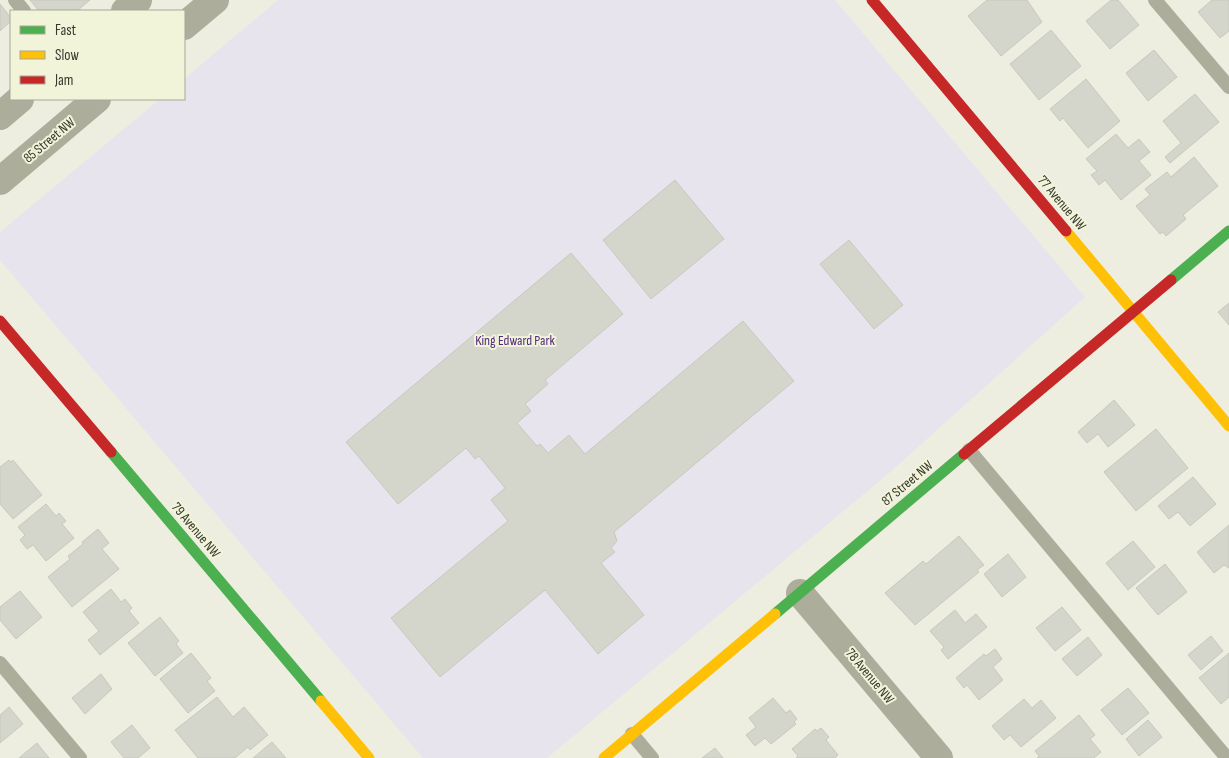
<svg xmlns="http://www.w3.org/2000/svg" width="1229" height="758" font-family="'Sofia Sans Condensed',sans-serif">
<rect width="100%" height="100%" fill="#edeee0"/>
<path fill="#e8e4ed" d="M 278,0 L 835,0 L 1085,297 L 888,474 L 547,758 L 423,758 L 0,260 L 0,232 L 160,99 L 184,99 L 184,79 Z"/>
<path fill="#d4d5cb" stroke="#c8c9be" d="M 30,0 L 90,0 L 77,11 L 39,11 Z
M 987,0 L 1027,0 L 1042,22 L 1001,56 L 968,16 Z
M 1111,0 L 1118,0 L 1139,25 L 1110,49 L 1086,21 Z
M 1212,0 L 1229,0 L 1229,31 L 1220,38 L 1198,12 Z
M 0,4 L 11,18 L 11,21 L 0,31 Z
M 1051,30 L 1081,66 L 1039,100 L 1010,64 Z
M 1154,50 L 1177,77 L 1148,101 L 1126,73 Z
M 1086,79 L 1120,121 L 1088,148 L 1063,118 L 1060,121 L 1050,109 Z
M 1195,94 L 1219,122 L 1170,163 L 1165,157 L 1181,143 L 1163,121 Z
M 1116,134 L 1128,148 L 1139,139 L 1150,152 L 1139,161 L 1151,175 L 1121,200 L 1105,180 L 1099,185 L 1091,175 L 1097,171 L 1086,159 Z
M 1194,157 L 1218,186 L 1183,215 L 1186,219 L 1166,236 L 1163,232 L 1160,234 L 1136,206 L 1150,195 L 1145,189 L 1167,172 L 1171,177 Z
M 675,180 L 724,239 L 651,299 L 603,240 Z
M 849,240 L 903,305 L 874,329 L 820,264 Z
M 571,253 L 623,314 L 545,380 L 548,384 L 525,404 L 531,411 L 517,423 L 537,446 L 540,444 L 548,453 L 569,435 L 585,454 L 743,321 L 794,381 L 614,532 L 617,541 L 611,548 L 615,552 L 601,563 L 644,615 L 598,654 L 545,590 L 440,677 L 391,618 L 508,521 L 491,500 L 505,488 L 479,456 L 475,459 L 466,448 L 398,504 L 346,442 Z
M 1229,303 L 1229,325 L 1218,312 Z
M 1114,400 L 1135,425 L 1108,447 L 1098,434 L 1087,443 L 1078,432 Z
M 1156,429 L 1188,468 L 1136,511 L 1104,472 Z
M 9,460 L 11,462 L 13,460 L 42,495 L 13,519 L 0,504 L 0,467 Z
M 1193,477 L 1216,504 L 1190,526 L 1178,512 L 1169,519 L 1158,506 Z
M 46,504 L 56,516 L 59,513 L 66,521 L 62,524 L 74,538 L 46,561 L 33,545 L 27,549 L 20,540 L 25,535 L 18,527 Z
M 1229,525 L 1229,568 L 1224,565 L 1214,573 L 1197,552 Z
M 98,529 L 109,543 L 102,549 L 119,569 L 72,607 L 48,577 L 70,559 L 68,556 L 83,544 L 82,542 Z
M 959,536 L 984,565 L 977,570 L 979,572 L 915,625 L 885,593 L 923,561 L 926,564 Z
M 1133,541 L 1155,567 L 1128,590 L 1106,563 Z
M 1008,554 L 1026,577 L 1002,597 L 984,574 Z
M 1165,564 L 1187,592 L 1158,615 L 1136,588 Z
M 111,589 L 121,602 L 125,599 L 132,608 L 129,611 L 139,623 L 100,655 L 88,640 L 99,631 L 83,612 Z
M 20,591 L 42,617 L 16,639 L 0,620 L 0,607 Z
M 1062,607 L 1081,630 L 1055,651 L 1036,628 Z
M 955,610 L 965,623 L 976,614 L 987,627 L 948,659 L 941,650 L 944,647 L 930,631 Z
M 160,617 L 179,641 L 176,644 L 183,653 L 155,676 L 128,643 Z
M 1211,636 L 1223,651 L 1201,670 L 1188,655 Z
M 1088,637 L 1102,655 L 1077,676 L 1062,659 Z
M 995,649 L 1002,659 L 993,667 L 1003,680 L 979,700 L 967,685 L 964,688 L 956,678 L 984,654 L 986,656 Z
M 191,653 L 211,678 L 207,681 L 215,691 L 188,713 L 160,679 Z
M 1229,653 L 1229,697 L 1221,704 L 1199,678 Z
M 101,674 L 112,689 L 85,714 L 72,698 Z
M 1128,688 L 1149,713 L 1122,735 L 1101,710 Z
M 217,697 L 233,717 L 244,707 L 268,735 L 250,750 L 248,747 L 235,758 L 198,758 L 175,730 Z
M 773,698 L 786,713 L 790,710 L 797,719 L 794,722 L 796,724 L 771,744 L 765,738 L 755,746 L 746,735 L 756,727 L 749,718 Z
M 1024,699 L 1032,708 L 1041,700 L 1056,718 L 1021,747 L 1010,735 L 1004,740 L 992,726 Z
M 9,707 L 23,724 L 0,743 L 0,715 Z
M 1079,715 L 1095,735 L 1090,739 L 1101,752 L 1094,758 L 1037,758 L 1039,756 L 1035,751 Z
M 1148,720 L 1162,737 L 1139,756 L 1126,739 Z
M 132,725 L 150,748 L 138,758 L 124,758 L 111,742 Z
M 821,728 L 829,737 L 826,740 L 838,755 L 835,758 L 796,758 L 798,756 L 792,749 L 815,729 L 817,731 Z
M 272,742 L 286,758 L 253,758 Z
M 37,743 L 49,758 L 19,758 Z
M 715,748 L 723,758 L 702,758 Z"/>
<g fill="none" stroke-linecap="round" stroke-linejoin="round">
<path stroke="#acad9b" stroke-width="14" d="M 15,0 L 24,11
M 1155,0 L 1229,87
M 969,450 L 1227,758
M 0,663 L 80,758
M 632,734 L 652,758"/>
<path stroke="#acad9b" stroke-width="28" d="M 125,11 L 138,0
M 184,26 L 215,0
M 0,116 L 20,99
M 0,181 L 97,99
M 800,593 L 939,758"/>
<path stroke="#4caf50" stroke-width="11" d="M 1171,280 L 1229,231
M 111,452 L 321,701
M 775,614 L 964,454"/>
<path stroke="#ffc107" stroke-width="11" d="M 1066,231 L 1229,426
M 321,701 L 369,758
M 604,758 L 775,614"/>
<path stroke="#c62828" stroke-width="11" d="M 872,0 L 1066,231
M 0,321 L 111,452
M 964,454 L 1171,280"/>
</g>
<g text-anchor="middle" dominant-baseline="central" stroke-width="4" stroke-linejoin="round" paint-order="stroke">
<g font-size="14" fill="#36372d" stroke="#f2f4da">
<text transform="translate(49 140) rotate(-40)">85 Street NW</text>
<text transform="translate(1062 203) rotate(50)">77 Avenue NW</text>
<text transform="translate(907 483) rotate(-40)">87 Street NW</text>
<text transform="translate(196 530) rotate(50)">79 Avenue NW</text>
<text transform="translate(870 676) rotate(50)">78 Avenue NW</text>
</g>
<g font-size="14" fill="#502b7d" stroke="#f2f4da">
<text x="515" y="340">King Edward Park</text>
</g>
</g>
<rect x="10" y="10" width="175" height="90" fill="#f2f4da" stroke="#a7a895"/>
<rect x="20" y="26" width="25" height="8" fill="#4caf50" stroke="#a7a895"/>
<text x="55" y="35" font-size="15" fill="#36372d">Fast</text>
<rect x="20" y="51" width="25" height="8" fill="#ffc107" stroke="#a7a895"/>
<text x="55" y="60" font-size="15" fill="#36372d">Slow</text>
<rect x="20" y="76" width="25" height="8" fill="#c62828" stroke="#a7a895"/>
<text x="55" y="85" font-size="15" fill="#36372d">Jam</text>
</svg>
